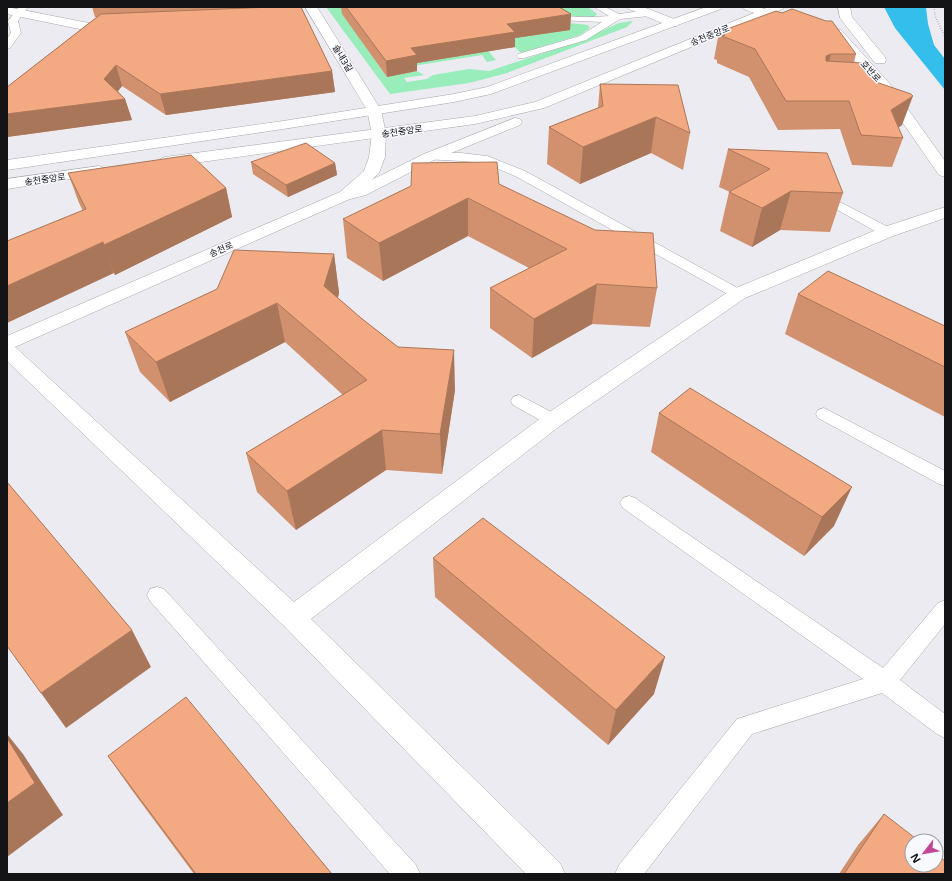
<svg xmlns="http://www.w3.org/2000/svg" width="952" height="881" font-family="'Noto Sans','Noto Sans KR',sans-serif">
<rect width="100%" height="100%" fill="#ebebf1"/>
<path fill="#99edbb" d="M 326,7 L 519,7 L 523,11 L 509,13 L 512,17 L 499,19 L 508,27 L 537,23 L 548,33 L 567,30 L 558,22 L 588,25 L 590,28 L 580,35 L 521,53 L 502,35 L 477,38 L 496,60 L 487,62 L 482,55 L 413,66 L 412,62 L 419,61 L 414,56 L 407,57 L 398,45 L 405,44 L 400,38 L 394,39 L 386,29 L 356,33 L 387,77 L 417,71 L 424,75 L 404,78 L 407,82 L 427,79 L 433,75 L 469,69 L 489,71 L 577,42 L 619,23 L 633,21 L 627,27 L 507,73 L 469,83 L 390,94 Z
M 555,7 L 588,7 L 597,14 L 594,17 L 565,16 Z"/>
<path fill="#33beeb" d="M 884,7 L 926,7 L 928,24 L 934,45 L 945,59 L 945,90 L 895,28 Z"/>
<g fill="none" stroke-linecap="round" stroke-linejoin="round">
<g stroke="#a7a8ad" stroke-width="1">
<path id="lane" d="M 19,7 L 28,7 L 18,21 L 21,33 L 10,48 L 7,49 L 7,39 L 11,33 L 8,21 Z
M 544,7 C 560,7 553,11 563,15 C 570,18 601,17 609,16 L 594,7 L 605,7 L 619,14 L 649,10 L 654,13 L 649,16 L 620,19 L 586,40 L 524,58 L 518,58 L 516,56 L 518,54 L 580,36 L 602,22 L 558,20 Z
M 429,153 L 461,153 L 487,156 L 525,171 L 743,291 L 745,294 L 743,297 L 738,298 L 733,297 L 517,177 L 485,163 L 461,161 L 425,159 L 423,157 L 425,155 Z
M 838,201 L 892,229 L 894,232 L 892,235 L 882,235 L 834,208 L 832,205 L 834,202 Z
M 519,395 L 559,416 L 561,420 L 559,424 L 553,426 L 547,424 L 513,405 L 511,401 L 513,397 Z
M 824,408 L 945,471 L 945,486 L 939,484 L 818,418 L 816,414 L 818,410 Z
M 629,496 L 635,498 L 883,668 L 938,603 L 945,600 L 945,624 L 900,680 L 945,714 L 945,738 L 937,734 L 882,693 L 752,734 L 644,874 L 615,874 L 619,865 L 737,719 L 863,679 L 623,508 L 620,503 L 623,498 Z
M 157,587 L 164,589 L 416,865 L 420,874 L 390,874 L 150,601 L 147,595 L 150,589 Z"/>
</g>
<g stroke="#a7a8ad" stroke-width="1">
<path id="street" d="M 7,7 L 94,24 L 98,25 L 100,28 L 98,31 L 94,32 L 7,14 Z
M 305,7 L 317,7 L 381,110 L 386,134 L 385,157 L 379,173 L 352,198 L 15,347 L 294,602 L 545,415 L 731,290 L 881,228 L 945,207 L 945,218 L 893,236 L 745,298 L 561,425 L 311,619 L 560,863 L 565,874 L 526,874 L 284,626 L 7,361 L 7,336 L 340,192 L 364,171 L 369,157 L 372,134 L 367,110 Z
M 627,7 L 643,7 L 677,20 L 679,23 L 677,26 L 669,26 L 629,9 Z
M 742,7 C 751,7 763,5 769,13 L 767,15 L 759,15 L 744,9 Z
M 838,7 L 850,7 L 852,17 L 885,57 L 886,60 L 885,63 L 875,63 L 840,18 Z
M 837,29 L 841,30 L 890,84 L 945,161 L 945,177 L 939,175 L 880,90 L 833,36 L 831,33 L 833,30 Z"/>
</g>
<g stroke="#a7a8ad" stroke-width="1">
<path id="secondary" d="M 706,7 L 723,7 L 721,9 L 491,94 L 454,102 L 283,129 L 7,170 L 7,160 L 283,121 L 454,94 L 487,87 Z
M 769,7 L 785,7 L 783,9 L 544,108 L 475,124 L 165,167 L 160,165 L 157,162 L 160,159 L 165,157 L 475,116 L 535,102 Z
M 515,118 L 520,119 L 522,122 L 520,125 L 434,160 L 366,195 L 346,200 L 340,198 L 338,195 L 340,192 L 355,188 L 424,154 Z
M 99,166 L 104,168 L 107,171 L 104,174 L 7,189 L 7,179 Z"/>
</g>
<path stroke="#909095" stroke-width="1.5" stroke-dasharray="0.5 2" stroke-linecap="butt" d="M 934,7 L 935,16 L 945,37"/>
<use href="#lane" fill="#fff" fill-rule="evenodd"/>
<use href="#street" fill="#fff" fill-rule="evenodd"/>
<use href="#secondary" fill="#fff" fill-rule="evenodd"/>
</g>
<path fill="#d1916f" d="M 92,7 L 301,7 L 332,71 L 335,92 L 166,115 L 122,86 L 118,91 L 125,99 L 132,120 L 7,137 L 7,87 L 97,17 L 95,17 Z
M 341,7 L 559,7 L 571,14 L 570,30 L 515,38 L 515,47 L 417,63 L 417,71 L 387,77 L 342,14 Z
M 719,32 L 856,54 L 854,62 L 902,125 L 898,128 L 903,138 L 892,167 L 852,165 L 840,129 L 778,130 L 749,77 L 717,63 L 717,60 L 714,59 Z
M 600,84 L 690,133 L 683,170 L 651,153 L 580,184 L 547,164 L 549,127 L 598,108 Z
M 728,149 L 843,193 L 830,232 L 780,230 L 752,247 L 720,231 L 729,192 L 730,192 L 719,187 Z
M 251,162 L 335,163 L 337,175 L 288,197 L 253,174 Z
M 68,173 L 226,188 L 232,217 L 115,275 L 79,203 Z
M 499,184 L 657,288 L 650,327 L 592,324 L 532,358 L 490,328 L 490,288 L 529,268 L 468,236 L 383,281 L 347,258 L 343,219 Z
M 334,254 L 339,293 L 338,298 L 361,318 L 398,347 L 455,390 L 442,474 L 386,470 L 296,530 L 257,492 L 246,453 L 343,395 L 285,342 L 170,402 L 140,372 L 125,332 Z
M 798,294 L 945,326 L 945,417 L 785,334 Z
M 690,388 L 834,526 L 804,556 L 651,452 L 659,413 Z
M 433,558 L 654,694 L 608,745 L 435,597 Z
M 108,756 L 312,850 L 332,874 L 194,874 L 131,789 Z
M 884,814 L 945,874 L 839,874 L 858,845 Z"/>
<path fill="#aa765a" d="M 571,14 L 570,30 L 515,38 L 515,47 L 417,63 L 417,71 L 387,77 L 386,61 L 411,48 L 507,24 Z
M 831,54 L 824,82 L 826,56 Z
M 116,65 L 122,86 L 111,100 L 104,79 Z
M 332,71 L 335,92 L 166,115 L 160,94 Z
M 913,96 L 902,125 L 884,137 L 891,110 Z
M 125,99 L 132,120 L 7,137 L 7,114 Z
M 656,117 L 651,153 L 580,184 L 583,147 Z
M 335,163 L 337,175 L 288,197 L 286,185 Z
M 226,188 L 232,217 L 115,275 L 104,245 Z
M 791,191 L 780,230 L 752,247 L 762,208 Z
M 468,198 L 468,236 L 383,281 L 379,243 Z
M 103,242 L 114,273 L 7,323 L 7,286 Z
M 334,254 L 339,293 L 330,326 L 324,286 Z
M 597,284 L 592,324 L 532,358 L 534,319 Z
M 277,303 L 285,342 L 170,402 L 156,362 Z
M 454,350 L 455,390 L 442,474 L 440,434 Z
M 382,430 L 386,470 L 296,530 L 287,491 Z
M 852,487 L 834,526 L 804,556 L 822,517 Z
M 132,630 L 151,667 L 66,728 L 41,693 Z
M 665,657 L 654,694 L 608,745 L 616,710 Z
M 7,734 L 23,754 L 63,815 L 7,857 Z"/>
<path fill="#f3a981" stroke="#aa765a" d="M 272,7 L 301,7 L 332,71 L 160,94 L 116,65 L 104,79 L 125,99 L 7,114 L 7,87 L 101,14 Z
M 346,7 L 559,7 L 571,14 L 507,24 L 515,32 L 411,48 L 417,55 L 386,61 Z
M 792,9 L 826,21 L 832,21 L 856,54 L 831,54 L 826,56 L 826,61 L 862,63 L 876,82 L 911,94 L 913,96 L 891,110 L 903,138 L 861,135 L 849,101 L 786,101 L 755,49 L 722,36 L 725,35 L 719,32 L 776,11 L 782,13 Z
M 600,84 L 678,85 L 690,133 L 656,117 L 583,147 L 549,127 L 603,106 Z
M 306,143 L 335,163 L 286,185 L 251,162 Z
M 728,149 L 827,153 L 843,193 L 791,191 L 762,208 L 729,192 L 770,169 Z
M 191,155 L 226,188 L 104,245 L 103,242 L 7,286 L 7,241 L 86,209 L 68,173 Z
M 497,162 L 499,184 L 595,230 L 653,233 L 657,288 L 597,284 L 534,319 L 490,288 L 567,249 L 468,198 L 379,243 L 343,219 L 411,186 L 412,163 Z
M 234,250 L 334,254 L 324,286 L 361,318 L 398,347 L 454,350 L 440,434 L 382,430 L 287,491 L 246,453 L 367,380 L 277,303 L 156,362 L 125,332 L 217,289 Z
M 828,271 L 945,326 L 945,367 L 798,294 Z
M 690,388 L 852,487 L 822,517 L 659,413 Z
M 7,482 L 132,630 L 41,693 L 7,646 Z
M 483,518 L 665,657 L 616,710 L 433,558 Z
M 186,697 L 312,850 L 332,874 L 196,874 L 108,756 Z
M 7,738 L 35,783 L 7,803 Z
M 884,814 L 919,841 L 912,841 L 912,865 L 936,865 L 936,854 L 945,861 L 945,874 L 844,874 Z"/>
<g text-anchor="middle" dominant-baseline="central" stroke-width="3" stroke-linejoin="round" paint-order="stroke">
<g font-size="9" fill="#141416" stroke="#f8f9ff">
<text transform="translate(710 35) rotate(-22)">송천중앙로</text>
<text transform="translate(343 58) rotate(59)">솔내3길</text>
<text transform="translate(871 71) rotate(48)">호반로</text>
<text transform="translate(402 131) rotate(-8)">송천중앙로</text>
<text transform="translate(45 179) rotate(-8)">송천중앙로</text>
<text transform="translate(221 249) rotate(-24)">송천로</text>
</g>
</g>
<rect width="952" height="881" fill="none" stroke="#141416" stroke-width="16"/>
<g transform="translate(924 853) rotate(239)"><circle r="19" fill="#f8f9ff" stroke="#9d9da2"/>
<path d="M0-3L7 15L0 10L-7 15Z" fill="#c24798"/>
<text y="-6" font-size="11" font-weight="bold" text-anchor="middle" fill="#141416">N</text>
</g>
</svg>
